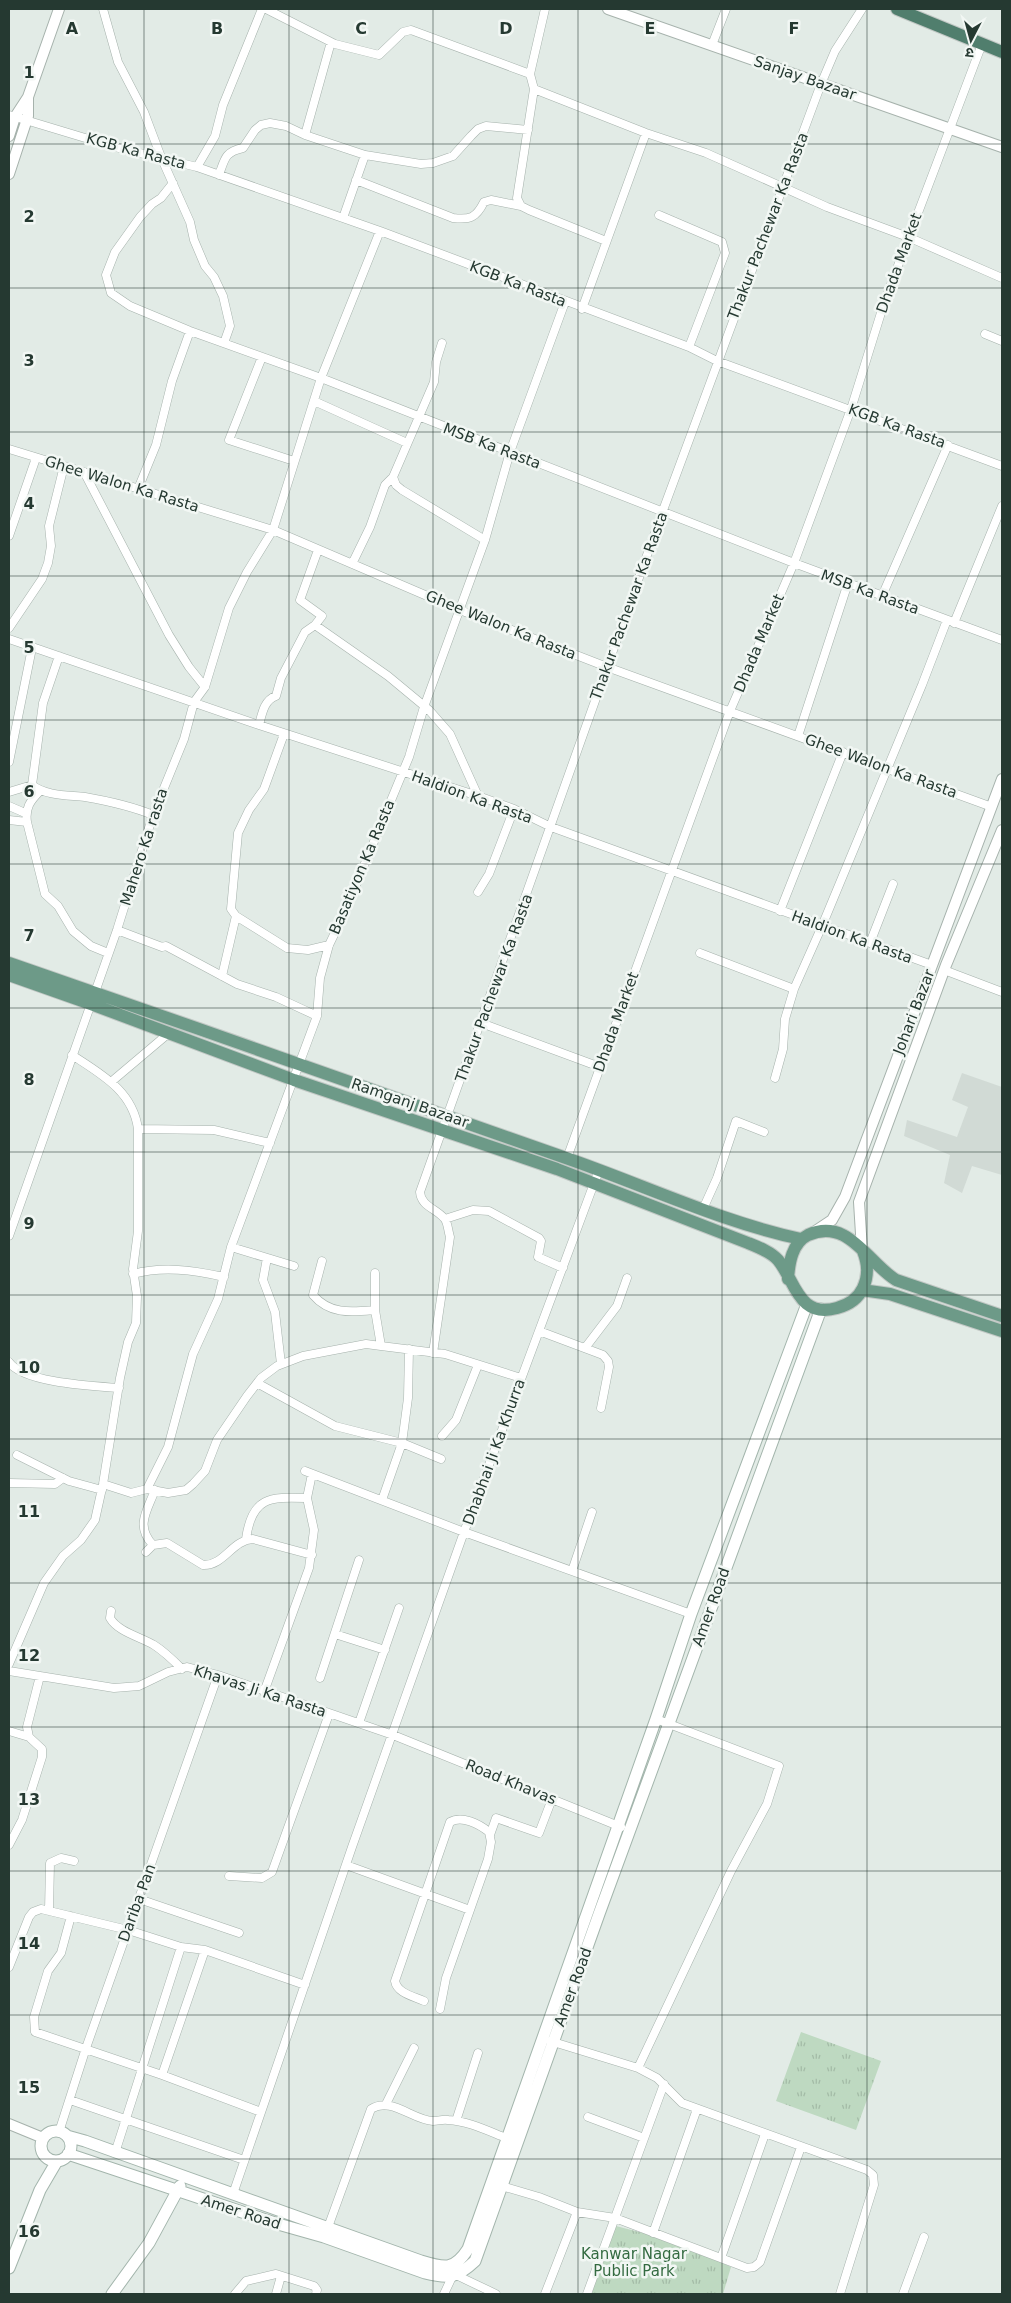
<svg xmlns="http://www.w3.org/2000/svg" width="1011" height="2303" font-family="'DejaVu Sans','Noto Sans Devanagari',sans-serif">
<defs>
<pattern id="grass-tufts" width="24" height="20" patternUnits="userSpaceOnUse" patternTransform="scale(1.25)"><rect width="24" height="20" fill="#bed9c1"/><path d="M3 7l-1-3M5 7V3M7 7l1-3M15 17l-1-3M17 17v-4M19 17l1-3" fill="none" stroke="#a3bba6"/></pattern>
</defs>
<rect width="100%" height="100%" fill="#e2ebe6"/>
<path fill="#d1dad5" d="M 962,1073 L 1002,1087 L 1002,1175 L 972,1166 L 962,1193 L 944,1183 L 950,1155 L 904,1136 L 907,1120 L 957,1137 L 968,1107 L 952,1100 Z"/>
<path fill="url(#grass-tufts)" d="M 801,2032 L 881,2061 L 856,2130 L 776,2101 Z
M 612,2225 L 674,2241 L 731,2267 L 723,2294 L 592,2293 Z"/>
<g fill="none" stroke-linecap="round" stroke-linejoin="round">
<g stroke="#a6b2ac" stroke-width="9">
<path id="minor" d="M 103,9 L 118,62 L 144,112 L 161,157 L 190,222 L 194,240 L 205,266 L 214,277 L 223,296 L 230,326 L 224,343
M 266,9 L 335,44 L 379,55 L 403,32 L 411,30 L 530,74
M 545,9 L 530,74 L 534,89 L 646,133 L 706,153 L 827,207 L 908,237 L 1002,278
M 712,45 L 726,9
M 534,89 L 517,198 L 521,206 L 529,210 L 606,241
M 9,115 L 115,147 L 197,167 L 380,231 L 689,347 L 717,361 L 1002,466
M 305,135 L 331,42
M 197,167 L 215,136 L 223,105 L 262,9
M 219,175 C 225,158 225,152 243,148 L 255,130 L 261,125 L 270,123 L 286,126 L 305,135 L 365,155 L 421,164 L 433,163 L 453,156 L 471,136 L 478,129 L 486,126 L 528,130
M 356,180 L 453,218 C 470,220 476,218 484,202 L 491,200 L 521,206
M 173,183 L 161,198 L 152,204 L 140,217 L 115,252 L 106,275 L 111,293 L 130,306 L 190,331 L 321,378 L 794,563 L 1002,640
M 659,215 L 722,242 L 725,253 L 689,347
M 343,218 L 365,155
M 582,309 L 646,133
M 985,334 L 1002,341
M 442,343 L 436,362 L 434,382 L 393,477 L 396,485 L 402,490 L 485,540
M 262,357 L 229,440 L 294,461
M 314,401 L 407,443
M 9,449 L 273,530 L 460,610 L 607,667 L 992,807
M 84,472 L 169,635 L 189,667 L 205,687
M 138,489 L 156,445 L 172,381 L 190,331
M 9,536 L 36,458
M 352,564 L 370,527 L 385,485 L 393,477
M 882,596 L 948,445
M 954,623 L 1002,506
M 315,625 L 322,616 L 300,600 L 318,550
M 9,628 L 42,579 L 48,563 L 51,546 L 49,526 L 64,466
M 9,639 L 259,725 L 478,796 L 514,809 L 551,827 L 932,965
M 59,656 L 43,703 L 32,785 C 46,796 68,795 85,797 C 108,801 131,806 153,815
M 259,725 C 262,714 264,700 276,696 L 281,678 L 305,632 L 315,625 L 388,676 L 429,710 L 450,734 L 478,796
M 284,734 L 264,789 L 249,810 L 238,833 L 231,909 L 236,916 L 287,948 L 308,950 L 329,945
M 798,736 L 848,583
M 9,762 L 32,648
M 9,792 L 32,785
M 9,806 L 25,813
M 9,820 L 27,822 L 45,894 L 58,906 L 73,931 L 91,946 L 108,953
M 27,822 C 25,808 30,801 40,791
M 478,892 L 489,874 L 514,809
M 780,911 L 843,752
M 117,930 L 162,947 L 166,946 L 237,984 L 276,997 L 317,1016
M 870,943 L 893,884
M 700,953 L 794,989
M 944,970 L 1002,992
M 222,976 L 236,916
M 481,1023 L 600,1067
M 775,1078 L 783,1049 L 785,1019 L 794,989 L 822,926 L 922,685 L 947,620
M 111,1082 L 169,1033
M 138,1129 L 214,1130 L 270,1143
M 567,1158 L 730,711 L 794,563 L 851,409 L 885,300 L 982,44
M 703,1209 L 717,1178 L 736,1121 L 764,1132
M 445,1219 L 473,1210 L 489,1211 L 539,1238 L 541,1241 L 538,1257 L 563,1268
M 9,1236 L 117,930 L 153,815 L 184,739 L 194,702 L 205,687 L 229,608 L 247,572 L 273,530 L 321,378 L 380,231
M 231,1247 L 294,1266
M 267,1258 L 263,1280 L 275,1312 L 281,1364
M 322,1261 L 313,1295 C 330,1315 352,1312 375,1310
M 133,1274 C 163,1266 193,1270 224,1277
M 539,1331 L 603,1355 L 608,1361 L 609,1367 L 601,1408
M 381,1346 L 445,1354 L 521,1378
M 585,1348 L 617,1306 L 627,1278
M 433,1353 L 450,1237 C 448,1231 448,1222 444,1218 C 435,1208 421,1206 420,1192 L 662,513 L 821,84 L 835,51 L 862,9
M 9,1362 C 23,1383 94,1386 119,1388
M 257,1383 L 335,1426 L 402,1443 L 441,1459
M 442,1436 L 456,1420 L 478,1365
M 17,1455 L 69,1481 L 102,1490
M 305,1471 L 464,1532 L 691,1614
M 9,1483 L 55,1484 L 63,1478
M 103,1484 L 131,1493 L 147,1489 L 168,1447 L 193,1354 L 218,1299 L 231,1247 L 317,1016 L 320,978 L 329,945 L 344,914 L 409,757 L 424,707 L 485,540 L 510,452 L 565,302
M 147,1489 L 168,1493 L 186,1490 L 193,1484 L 205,1471 L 217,1440 L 247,1396 L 261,1378 L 277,1366 L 303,1356 L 366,1344 L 381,1346 L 375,1310 L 375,1273
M 382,1500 L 402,1443 L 408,1398 L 409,1349
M 246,1539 C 252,1496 270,1497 307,1498
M 153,1545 C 135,1526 147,1511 155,1490
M 146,1552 L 153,1545 L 167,1543 L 203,1565 C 224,1566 232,1540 253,1539 L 312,1555
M 572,1571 L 592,1512
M 111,1611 L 110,1618 C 118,1632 141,1637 154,1645 C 165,1652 173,1660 182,1669
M 335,1634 L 385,1650
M 9,1664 L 44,1583 L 63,1556 L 81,1540 L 95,1520 L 103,1484 L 120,1378 L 128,1342 L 136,1323 L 137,1296 L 133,1269 L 138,1231 L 138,1129 C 133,1091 101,1074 72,1055
M 9,1671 L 114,1688 L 139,1686 L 168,1672 L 187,1667 L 218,1675 L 393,1735 L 621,1827
M 320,1678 L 359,1560
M 264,1692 L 309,1568 L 314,1530 L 307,1498 L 312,1474
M 359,1723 L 399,1608
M 9,1731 L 29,1737
M 490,1835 L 496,1818 L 539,1833 L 552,1799
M 9,1845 L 22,1820 L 42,1757 L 42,1749 L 29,1737 L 27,1727 L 40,1676
M 346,1865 L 470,1910
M 229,1876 L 262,1878 L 272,1872 L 329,1714
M 139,1899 L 239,1933
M 49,1911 L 50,1863 L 61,1858 L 74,1861
M 71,1916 L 61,1953 L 48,1971 L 34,2017 L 35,2032 L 162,2075 L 205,1950
M 9,1967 L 29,1917 L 33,1912 L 41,1909 L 128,1930 L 181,1947
M 424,2001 C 413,1996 397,1993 395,1981 L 450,1822 C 462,1815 479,1824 489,1832 L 491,1842 L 488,1859 L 446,1978 L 440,2009
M 550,2041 L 638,2068 L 657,2078 L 682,2103 L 867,2170 L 873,2175 L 874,2185 L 840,2294
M 638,2068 L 731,1871 L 767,1804 L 779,1766 L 656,1719
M 162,2075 L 261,2112
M 70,2100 L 244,2160
M 386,2104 L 414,2048
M 588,2117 L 644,2138
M 456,2121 L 478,2053
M 59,2132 L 86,2048 L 218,1675
M 115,2153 L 181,1947 L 205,1950 L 305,1985
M 498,2185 L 539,2197 L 577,2212 L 615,2218 L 747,2268 L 754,2267 L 760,2262 L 801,2147
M 233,2194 L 352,1847 L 464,1532 L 599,1170
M 327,2230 L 371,2109 C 391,2096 412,2120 433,2121 C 438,2121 443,2119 448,2120 C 468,2121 488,2131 506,2138
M 653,2233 L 697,2109
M 721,2258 L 765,2134
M 456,2275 L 496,2294
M 235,2294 L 246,2281 L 276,2274 L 314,2286 L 317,2290 L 316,2294
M 276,2294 L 281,2276
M 444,2294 L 452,2277
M 545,2294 L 577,2212
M 587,2294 L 664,2084
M 903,2294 L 924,2237"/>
</g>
<g stroke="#a6b2ac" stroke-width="12">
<path id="tertiary" d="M 608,9 L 1002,147
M 9,136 L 15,117 L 28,97 L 59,9
M 9,174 L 28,116 L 28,97
M 814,1232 L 832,1220 L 845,1197 L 1002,779
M 862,1250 L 859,1202 L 946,965 L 1002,830
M 9,2124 L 43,2138"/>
</g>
<g stroke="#a3b5ac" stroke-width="13">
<path id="secondary" d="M41 2146a15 15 0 1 1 30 0a15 15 0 1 1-30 0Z
M 67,2136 L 85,2141 L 421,2261 C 444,2268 454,2271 468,2249 L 656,1719 L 691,1614 L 807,1304
M 68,2154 L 278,2224 L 324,2237 L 425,2273 C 449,2279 457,2278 475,2261 L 599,1914 L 821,1309
M 9,2268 L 40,2190 L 57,2161
M 112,2294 L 149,2243 L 180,2186"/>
</g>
<g stroke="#c2c8c5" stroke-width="14">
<path id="primary" d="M 9,963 C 195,1027 381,1093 566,1158 C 644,1185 721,1222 801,1239
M 9,975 L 91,1004 L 294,1080 L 557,1169 L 748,1243 C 758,1247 771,1252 778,1260 C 795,1280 798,1319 837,1308 C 848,1305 858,1299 863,1288 C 869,1275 868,1264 863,1251
M 788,1279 C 789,1263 792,1243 808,1235 C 848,1217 867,1262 896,1280 L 1002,1316
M 862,1290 L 890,1294 L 1002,1331"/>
</g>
<g stroke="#c2c8c5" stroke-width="14">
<path id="trunk" d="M 897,9 L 1002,52"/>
</g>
<use href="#minor" stroke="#fff" stroke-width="8"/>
<use href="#tertiary" stroke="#fff" stroke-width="10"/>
<use href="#secondary" stroke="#fff" stroke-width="11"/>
<use href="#primary" stroke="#6d9a88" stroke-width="12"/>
<use href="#trunk" stroke="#507e6d" stroke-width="12"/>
</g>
<path fill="none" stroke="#253931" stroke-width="1" stroke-opacity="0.55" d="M 144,9 L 144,2294M 289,9 L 289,2294M 433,9 L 433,2294M 578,9 L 578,2294M 722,9 L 722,2294M 867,9 L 867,2294M 9,144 L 1002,144M 9,288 L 1002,288M 9,432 L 1002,432M 9,576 L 1002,576M 9,720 L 1002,720M 9,864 L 1002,864M 9,1008 L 1002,1008M 9,1152 L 1002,1152M 9,1295 L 1002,1295M 9,1439 L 1002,1439M 9,1583 L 1002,1583M 9,1727 L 1002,1727M 9,1871 L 1002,1871M 9,2015 L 1002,2015M 9,2159 L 1002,2159"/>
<g text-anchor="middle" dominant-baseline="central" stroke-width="5" stroke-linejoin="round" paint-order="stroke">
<g font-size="15" fill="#253931" stroke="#f2f7f4">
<text transform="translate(805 78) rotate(19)">Sanjay Bazaar</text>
<text transform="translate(136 151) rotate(15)">KGB Ka Rasta</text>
<text transform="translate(768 226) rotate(-69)">Thakur Pachewar Ka Rasta</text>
<text transform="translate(899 263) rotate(-70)">Dhada Market</text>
<text transform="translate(518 284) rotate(21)">KGB Ka Rasta</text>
<text transform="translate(897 426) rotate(20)">KGB Ka Rasta</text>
<text transform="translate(492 446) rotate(21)">MSB Ka Rasta</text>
<text transform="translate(122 484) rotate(17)">Ghee Walon Ka Rasta</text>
<text transform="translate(870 592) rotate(20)">MSB Ka Rasta</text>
<text transform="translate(629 606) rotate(-70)">Thakur Pachewar Ka Rasta</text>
<text transform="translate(501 625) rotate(22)">Ghee Walon Ka Rasta</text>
<text transform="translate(759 643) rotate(-67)">Dhada Market</text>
<text transform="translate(881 766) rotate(20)">Ghee Walon Ka Rasta</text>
<text transform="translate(472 797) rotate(20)">Haldion Ka Rasta</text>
<text transform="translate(144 847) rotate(-72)">Mahero Ka rasta</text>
<text transform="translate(362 867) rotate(-67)">Basatiyon Ka Rasta</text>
<text transform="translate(852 937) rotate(20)">Haldion Ka Rasta</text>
<text transform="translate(494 988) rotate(-70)">Thakur Pachewar Ka Rasta</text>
<text transform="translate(914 1012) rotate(-69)">Johari Bazar</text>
<text transform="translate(616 1022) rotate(-70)">Dhada Market</text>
<text transform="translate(410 1103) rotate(19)">Ramganj Bazaar</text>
<text transform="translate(494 1452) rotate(-70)">Dhabhai Ji Ka Khurra</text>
<text transform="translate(711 1607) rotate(-70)">Amer Road</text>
<text transform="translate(260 1691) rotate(18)">Khavas Ji Ka Rasta</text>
<text transform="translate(511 1782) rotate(22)">Road Khavas</text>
<text transform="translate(137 1903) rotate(-70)">Dariba Pan</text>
<text transform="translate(573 1987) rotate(-70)">Amer Road</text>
<text transform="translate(241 2212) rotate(18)">Amer Road</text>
</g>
<g font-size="15" fill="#346b41" stroke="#f2f7f4">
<text x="634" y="2254">Kanwar Nagar<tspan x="634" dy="17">Public Park</tspan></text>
</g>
</g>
<g font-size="16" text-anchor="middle" font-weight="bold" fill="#253931" stroke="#f2f7f4" stroke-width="5" stroke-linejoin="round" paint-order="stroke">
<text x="72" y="34">A</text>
<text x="217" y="34">B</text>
<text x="361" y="34">C</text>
<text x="506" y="34">D</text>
<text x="650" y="34">E</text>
<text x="794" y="34">F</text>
<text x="29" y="78">1</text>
<text x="29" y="222">2</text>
<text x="29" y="366">3</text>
<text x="29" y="509">4</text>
<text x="29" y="653">5</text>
<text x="29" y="797">6</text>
<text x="29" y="941">7</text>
<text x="29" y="1085">8</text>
<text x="29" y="1229">9</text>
<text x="29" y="1373">10</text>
<text x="29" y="1517">11</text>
<text x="29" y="1661">12</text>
<text x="29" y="1805">13</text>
<text x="29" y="1949">14</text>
<text x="29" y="2093">15</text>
<text x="29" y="2237">16</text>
</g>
<rect width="1011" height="2303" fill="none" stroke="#253931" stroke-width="20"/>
<g transform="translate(971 40) rotate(186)" stroke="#f2f7f4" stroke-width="4" paint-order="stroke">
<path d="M0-4L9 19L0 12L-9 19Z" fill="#253931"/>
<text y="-8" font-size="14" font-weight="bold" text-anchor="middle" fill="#253931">उ</text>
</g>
</svg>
